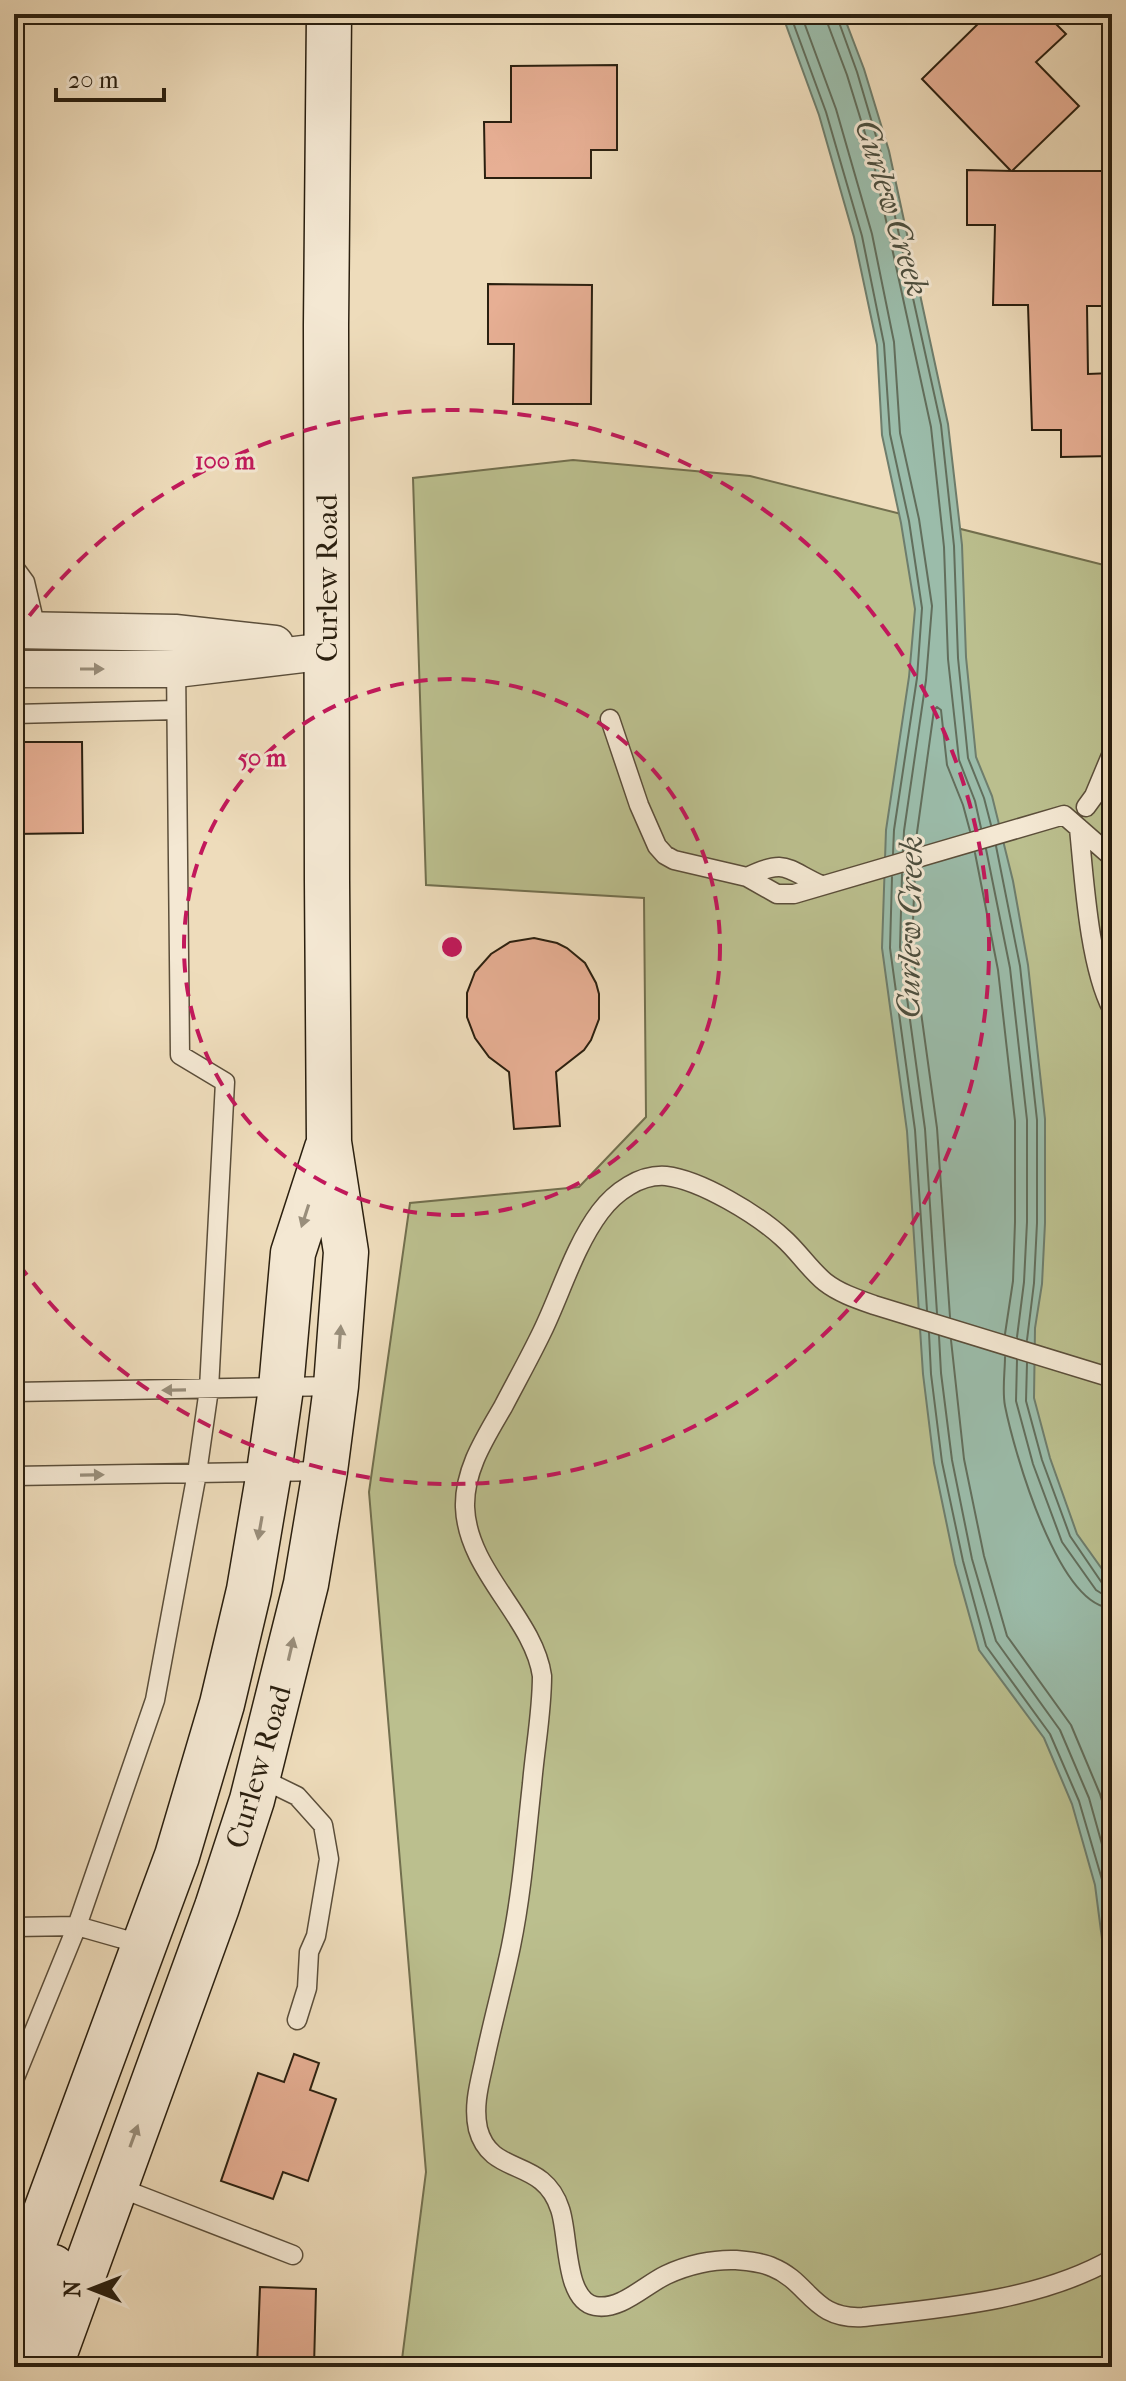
<svg xmlns="http://www.w3.org/2000/svg" width="1126" height="2381" font-family="'IM FELL French Canon',serif">
<rect width="100%" height="100%" fill="#eedcbb"/>
<filter id="stains"><feTurbulence type="fractalNoise" baseFrequency=".0025" numOctaves="4"/><feColorMatrix values="0 0 0 0 .2 0 0 0 0 .09 0 0 0 0 .02 0 0 0 .5 -.17"/></filter>
<radialGradient id="worn" r=".72"><stop offset=".6" stop-color="#630" stop-opacity="0"/><stop offset="1" stop-color="#630" stop-opacity=".3"/></radialGradient>
<path fill="#bbbf8e" stroke="#726f4e" stroke-width="2" d="M 573,460 L 750,476 L 1112,567 L 1112,2367 L 401,2367 L 426,2172 L 369,1492 L 410,1203 L 579,1187 L 646,1117 L 644,898 L 426,885 L 413,478 Z"/>
<path fill="#9bbcaa" stroke="#6e7d6c" stroke-width="2" d="M 782,14 L 843,14 L 864,69 L 889,151 L 948,424 L 962,545 L 966,657 L 976,757 L 992,796 L 1013,881 L 1028,965 L 1045,1119 L 1045,1223 L 1042,1284 L 1035,1328 L 1034,1398 L 1050,1458 L 1077,1534 L 1112,1583 L 1112,1997 L 1108,1985 L 1095,1885 L 1072,1804 L 1044,1738 L 979,1650 L 955,1564 L 934,1463 L 923,1374 L 907,1131 L 882,948 L 886,830 L 909,677 L 915,609 L 901,523 L 882,435 L 877,345 L 854,237 L 819,115 Z"/>
<g fill="none" stroke-linecap="round" stroke-linejoin="round">
<path stroke="#626e5c" stroke-width="2" d="M 790,14 L 826,112 L 862,236 L 884,344 L 890,434 L 909,521 L 922,608 L 917,678 L 894,830 L 893,854
M 801,14 L 836,109 L 872,234 L 894,342 L 900,433 L 919,519 L 932,606 L 926,680 L 904,831 L 903,851
M 826,14 L 827,22 L 847,75 L 872,156 L 931,427 L 944,547 L 948,659 L 959,760 L 975,801 L 981,828
M 836,14 L 857,72 L 881,153 L 941,425 L 954,546 L 958,658 L 968,758 L 984,798 L 991,825
M 996,846 L 1020,966 L 1037,1120 L 1037,1223 L 1034,1283 L 1027,1340
M 915,847 L 934,710 L 937,707 L 941,710 L 947,765 L 963,805 L 970,831
M 986,849 L 1010,968 L 1027,1120 L 1027,1222 L 1024,1282 L 1017,1337
M 975,853 L 998,970 L 1015,1121 L 1015,1222 L 1013,1281 L 1005,1334
M 915,870 L 912,947 L 937,1128 L 950,1317
M 902,874 L 900,947 L 925,1129 L 937,1313
M 892,877 L 890,948 L 915,1130 L 927,1310
M 929,1333 L 931,1374 L 942,1462 L 963,1561 L 986,1646 L 1050,1734 L 1079,1801 L 1103,1883 L 1112,1952
M 939,1336 L 941,1373 L 952,1460 L 972,1559 L 996,1641 L 1060,1730 L 1089,1798 L 1112,1880
M 951,1340 L 964,1459 L 984,1556 L 1007,1636 L 1071,1725 L 1100,1794 L 1112,1835
M 1005,1357 C 1005,1372 1002,1390 1005,1406 C 1014,1451 1058,1607 1112,1608
M 1017,1360 L 1016,1401 L 1033,1464 L 1062,1542 L 1096,1590 L 1104,1595 L 1112,1596
M 1027,1363 L 1026,1401 L 1042,1460 L 1070,1536 L 1102,1583 L 1112,1586"/>
</g>
<path fill="#e7af94" stroke="#2a1f0f" stroke-width="2" d="M 988,14 L 1046,14 L 1066,34 L 1036,62 L 1079,106 L 1012,171 L 1112,171 L 1112,306 L 1087,306 L 1088,374 L 1112,373 L 1112,456 L 1061,457 L 1061,430 L 1032,430 L 1028,305 L 993,305 L 995,225 L 967,225 L 967,170 L 1011,171 L 922,79 Z
M 617,65 L 617,150 L 591,150 L 591,178 L 485,178 L 484,122 L 511,122 L 511,66 Z
M 488,284 L 592,285 L 591,404 L 513,404 L 514,344 L 488,344 Z
M 20,742 L 82,742 L 83,833 L 14,834 L 14,781 L 22,781 Z
M 534,938 L 557,943 L 567,948 L 585,963 L 596,983 L 599,994 L 599,1019 L 591,1040 L 584,1050 L 556,1072 L 560,1126 L 514,1129 L 509,1072 L 489,1057 L 475,1038 L 467,1017 L 467,993 L 475,972 L 491,954 L 510,942 Z
M 294,2054 L 319,2063 L 310,2090 L 336,2099 L 308,2181 L 283,2172 L 273,2199 L 221,2181 L 258,2073 L 284,2082 Z
M 260,2287 L 316,2289 L 314,2367 L 257,2367 Z"/>
<g fill="none" stroke-linecap="round" stroke-linejoin="round">
<g stroke="#5b4e3a" stroke-width="21">
<path id="service" d="M 14,567 L 25,582 L 36,629
M 14,714 L 176,710
M 610,719 L 639,805 L 657,846 L 665,855 L 674,860 L 747,877 L 777,894 L 794,894 L 1064,815 L 1112,857
M 1086,807 L 1094,796 L 1112,753
M 1079,828 C 1084,878 1089,965 1112,1009
M 747,877 C 786,858 786,869 821,885
M 1112,1378 L 874,1305 C 857,1299 839,1293 825,1282 C 809,1269 798,1251 783,1238 C 758,1215 701,1180 666,1176 C 640,1174 615,1192 600,1212 C 574,1247 561,1293 542,1332 C 530,1357 516,1382 503,1407 C 485,1438 464,1470 465,1507 C 467,1571 534,1618 542,1676 C 542,1712 535,1748 532,1784 C 526,1838 522,1892 511,1946 C 503,1985 492,2024 484,2063 C 479,2085 473,2107 478,2129 C 491,2178 543,2156 560,2209 C 569,2234 564,2300 595,2306 C 620,2311 645,2285 666,2275 C 687,2265 713,2259 736,2260 C 747,2261 762,2262 772,2267 C 810,2282 812,2320 863,2317 C 945,2308 1040,2300 1112,2259
M 14,1392 L 336,1386
M 14,1476 L 325,1471
M 258,1777 L 297,1796 L 323,1825 L 329,1859 L 316,1936 L 309,1952 L 307,1988 L 297,2020
M 14,1927 L 77,1926 L 144,1945
M 14,2080 L 77,1926 L 155,1700 L 197,1473 L 209,1389 L 225,1082 L 180,1055 L 176,664
M 115,2186 L 293,2255"/>
</g>
<g stroke="#5b4e3a" stroke-width="39">
<path id="minor" d="M 14,630 L 175,633 L 275,644
M 14,669 L 176,669 L 328,651"/>
</g>
<g stroke="#2a1f0f" stroke-width="47">
<path id="secondary" d="M 14,2297 L 177,1856 L 222,1704 L 249,1590 L 269,1472 L 281,1388 L 293,1253 L 327,1148
M 15,2367 L 53,2267
M 50,2367 L 217,1907 L 252,1800 L 306,1584 L 325,1471 L 336,1386 L 346,1252 L 329,1142 L 327,881 L 326,325 L 329,14"/>
</g>
<use href="#service" stroke="#f4e8d3" stroke-width="18"/>
<use href="#minor" stroke="#f4e8d3" stroke-width="36"/>
<use href="#secondary" stroke="#f4e8d3" stroke-width="44"/>
</g>
<defs><path id="oneway-solid" d="M-6-.8H1V-3.2L6.5 0L1 3.2V.8H-6Z" transform="scale(2)"/></defs>
<g fill="#998e7b">
<use href="#oneway-solid" transform="translate(92 669)"/>
<use href="#oneway-solid" transform="translate(305 1216) rotate(108)"/>
<use href="#oneway-solid" transform="translate(340 1337) rotate(-86)"/>
<use href="#oneway-solid" transform="translate(174 1390) rotate(179)"/>
<use href="#oneway-solid" transform="translate(92 1475) rotate(-1)"/>
<use href="#oneway-solid" transform="translate(260 1528) rotate(100)"/>
<use href="#oneway-solid" transform="translate(291 1649) rotate(-77)"/>
<use href="#oneway-solid" transform="translate(134 2136) rotate(-70)"/>
</g>
<g fill="none" stroke="#c2185b" stroke-width="4" stroke-dasharray="14 10">
<circle cx="452" cy="947" r="268"/>
<path d="M15 635A537 537 0 1 1 15 1259"/>
</g>
<g text-anchor="middle" dominant-baseline="central" stroke-width="6" stroke-linejoin="round" paint-order="stroke">
<g font-size="30" fill="#2a1f0f" stroke="#f4e8d3">
<text transform="translate(327 578) rotate(-90)">Curlew Road</text>
<text transform="translate(259 1767) rotate(-74)">Curlew Road</text>
</g>
<g font-size="32" font-style="italic" fill="#4c4e3e" stroke="#f4e8d3">
<text transform="translate(892 208) rotate(73)">Curlew Creek</text>
<text transform="translate(910 927) rotate(-89)">Curlew Creek</text>
</g>
</g>
<circle cx="452" cy="947" r="12" fill="#c2185b" stroke="#f4e8d3" stroke-width="4"/>
<g font-size="24" text-anchor="middle" font-weight="bold" fill="#c2185b" stroke="#f4e8d3" stroke-width="6" stroke-linejoin="round" paint-order="stroke">
<text x="225" y="469">100 m</text>
<text x="262" y="766">50 m</text>
</g>
<rect width="1126" height="2381" fill="none" stroke="#eedcbb" stroke-width="48"/>
<rect x="16" y="16" width="1094" height="2349" fill="none" stroke="#2a1f0f" stroke-width="4"/>
<rect x="24" y="24" width="1078" height="2333" fill="none" stroke="#2a1f0f" stroke-width="2"/>
<g transform="translate(92 2289) rotate(270)" stroke="#f4e8d3" stroke-width="6" paint-order="stroke">
<path d="M0-6L14 30L0 20L-14 30Z" fill="#2a1f0f"/>
<text y="-12" font-size="22" font-weight="bold" text-anchor="middle" fill="#2a1f0f">N</text>
</g>
<path d="M56 88v12h108v-12" fill="none" stroke="#2a1f0f" stroke-width="4"/>
<text x="68" y="88" font-size="24" fill="#2a1f0f" stroke="#f4e8d3" stroke-width="6" paint-order="stroke">20 m</text>
<rect width="100%" height="100%" filter="url(#stains)"/>
<rect width="100%" height="100%" fill="url(#worn)"/>
</svg>
